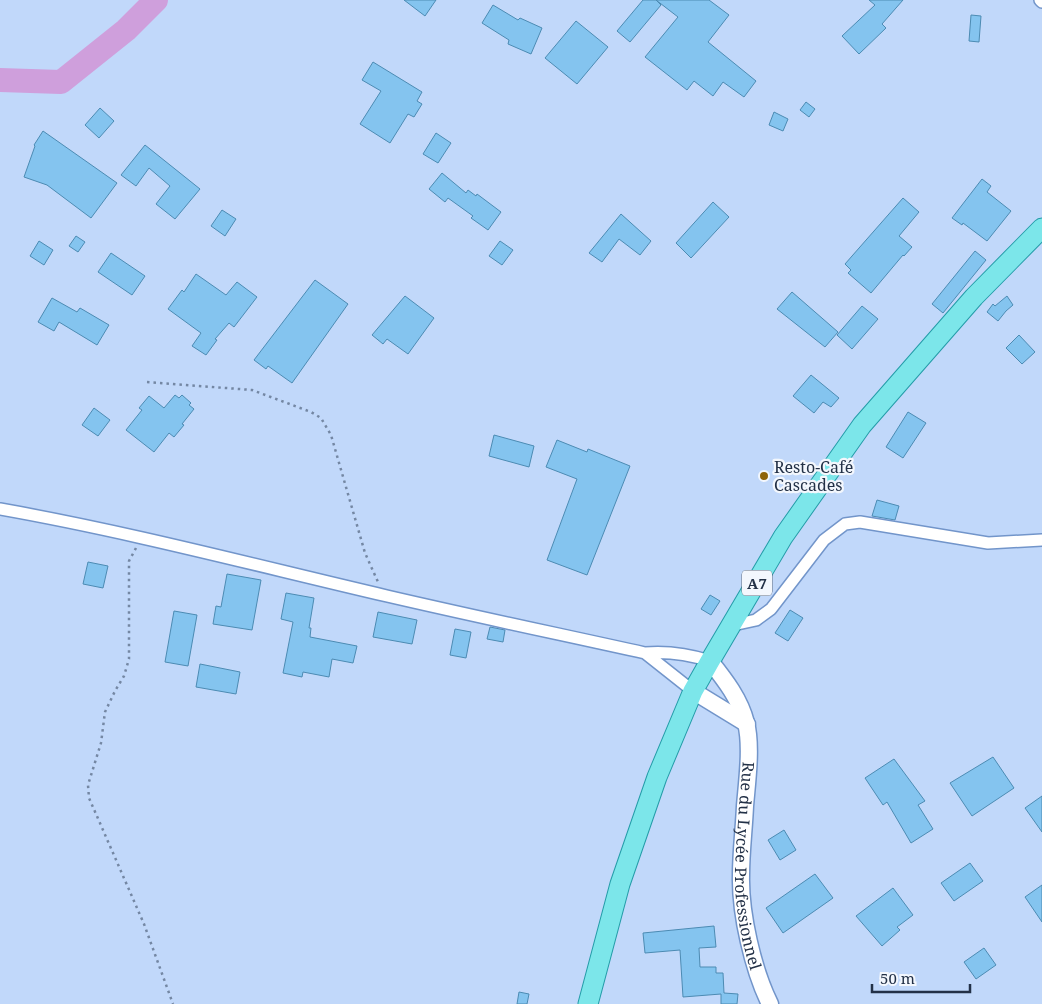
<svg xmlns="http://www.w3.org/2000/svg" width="1042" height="1004" font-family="'Noto Serif',serif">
<rect width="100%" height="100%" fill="#c1d8fa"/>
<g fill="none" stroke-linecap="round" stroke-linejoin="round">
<path stroke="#cf9fdc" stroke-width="24" d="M 0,80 L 61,82 L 126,30 L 156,0"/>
</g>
<path fill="#84c4ef" stroke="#4c8bb3" d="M 404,0 L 436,0 L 425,16 Z
M 643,0 L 656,0 L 661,5 L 630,42 L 617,31 Z
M 656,0 L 709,0 L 729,15 L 708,42 L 756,81 L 744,97 L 723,82 L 713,96 L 694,81 L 687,90 L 645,57 L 678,17 Z
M 869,0 L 903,0 L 882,24 L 886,28 L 859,54 L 842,36 L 875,5 Z
M 493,5 L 518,20 L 520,18 L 542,28 L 531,54 L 508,44 L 509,40 L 482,23 Z
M 971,15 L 981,16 L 979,42 L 969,41 Z
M 576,21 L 608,47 L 577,84 L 545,58 Z
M 373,62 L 422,92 L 417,101 L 422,104 L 414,117 L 408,114 L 390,143 L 360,124 L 381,91 L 362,80 Z
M 806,102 L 815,109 L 809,117 L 800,110 Z
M 100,108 L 114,121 L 99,138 L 85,125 Z
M 774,112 L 788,119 L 783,131 L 769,125 Z
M 43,131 L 117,183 L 91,218 L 47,185 L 24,177 L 35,146 L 34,145 Z
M 436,133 L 451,143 L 438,163 L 423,154 Z
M 145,145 L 200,189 L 175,219 L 156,204 L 170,186 L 149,168 L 136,186 L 121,175 Z
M 442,173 L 466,193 L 468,190 L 476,196 L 477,194 L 501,212 L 488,230 L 471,218 L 473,216 L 448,198 L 445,202 L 429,189 Z
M 982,179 L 991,186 L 987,192 L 1011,211 L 987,241 L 963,223 L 962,225 L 952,218 Z
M 903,198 L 919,212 L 899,236 L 912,247 L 904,256 L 903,255 L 871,293 L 848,273 L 851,270 L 845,264 Z
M 713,202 L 729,217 L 691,258 L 676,243 Z
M 222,210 L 236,219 L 225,236 L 211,226 Z
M 621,214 L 651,241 L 640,255 L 619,239 L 602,262 L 589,253 Z
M 76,236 L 85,242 L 78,252 L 69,246 Z
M 39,241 L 53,250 L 44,265 L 30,256 Z
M 500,241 L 513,250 L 502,265 L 489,256 Z
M 975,251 L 986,260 L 943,313 L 932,304 Z
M 111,253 L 145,276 L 132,295 L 98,272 Z
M 196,274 L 226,295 L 237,282 L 257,297 L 234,327 L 229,323 L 215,339 L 217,340 L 206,355 L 192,346 L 201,333 L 168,309 L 182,290 L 184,292 Z
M 315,280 L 348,304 L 292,383 L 268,366 L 266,369 L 254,360 Z
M 792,292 L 838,332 L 825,347 L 777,309 Z
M 405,296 L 434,318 L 408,354 L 387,339 L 383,344 L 372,335 Z
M 1007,296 L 1013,305 L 1006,311 L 998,321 L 987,312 L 993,304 L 995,306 Z
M 52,298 L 77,312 L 80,308 L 109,325 L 97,345 L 59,322 L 54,331 L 38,322 Z
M 862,306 L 878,319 L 852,349 L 837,335 Z
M 1019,335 L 1035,352 L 1022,364 L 1006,348 Z
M 811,375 L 839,398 L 831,407 L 823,402 L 814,413 L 793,396 Z
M 175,395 L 179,398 L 182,395 L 191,403 L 189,405 L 194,409 L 182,424 L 184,425 L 174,437 L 169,433 L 154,452 L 126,430 L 142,410 L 139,408 L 149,396 L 164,408 Z
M 94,408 L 110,420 L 98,436 L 82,425 Z
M 908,412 L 926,423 L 903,458 L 886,447 Z
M 494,435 L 534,446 L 529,467 L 489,456 Z
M 557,440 L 587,452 L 588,449 L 630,466 L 587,575 L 547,560 L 577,479 L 546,467 Z
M 877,500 L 899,506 L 895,520 L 872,516 Z
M 88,562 L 108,566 L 103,588 L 83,584 Z
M 227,574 L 261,580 L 252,630 L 213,624 L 216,606 L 221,607 Z
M 286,593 L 314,598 L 309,628 L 311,628 L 310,637 L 357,646 L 353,663 L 332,659 L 329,677 L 303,672 L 302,677 L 283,673 L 293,622 L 281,619 Z
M 710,595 L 720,601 L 711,615 L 701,609 Z
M 790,610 L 803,618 L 788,641 L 775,633 Z
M 174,611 L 197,615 L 188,666 L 165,662 Z
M 378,612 L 417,620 L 412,644 L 373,637 Z
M 490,627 L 505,630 L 503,642 L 487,639 Z
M 455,629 L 471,632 L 466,658 L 450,655 Z
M 200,664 L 240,672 L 236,694 L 196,687 Z
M 993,757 L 1014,788 L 972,816 L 950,783 Z
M 894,759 L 925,801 L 918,805 L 933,829 L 911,843 L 887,802 L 883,805 L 865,778 Z
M 1042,796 L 1042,832 L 1025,808 Z
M 784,830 L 796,850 L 780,860 L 768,840 Z
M 970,863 L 983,881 L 954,901 L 941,883 Z
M 815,874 L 833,898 L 783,933 L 766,908 Z
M 1042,885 L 1042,922 L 1025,897 Z
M 893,888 L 913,915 L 897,927 L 900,930 L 882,946 L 856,916 Z
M 714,926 L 716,947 L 699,948 L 700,967 L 716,967 L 716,973 L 723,973 L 724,993 L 738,994 L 737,1004 L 721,1004 L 721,994 L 683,997 L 680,950 L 645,953 L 643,933 Z
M 984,948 L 996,965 L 976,979 L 964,962 Z
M 519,992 L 529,994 L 527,1004 L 517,1004 Z"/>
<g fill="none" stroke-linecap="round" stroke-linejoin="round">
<g stroke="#7295ca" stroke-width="14">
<path id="minor" d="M 1040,0 L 1042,2
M 0,509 C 130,532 258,566 387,596 C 473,616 559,634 645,653 C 669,651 688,654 710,661
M 733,625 L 756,620 L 771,609 L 824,540 L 845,524 L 860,522 L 988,543 L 1042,540
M 645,653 L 693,691"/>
</g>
<g stroke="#7295ca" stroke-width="19">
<g id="secondary">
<path id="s1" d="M 710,661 C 725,680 740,699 746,723 C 752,746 747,782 745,806 C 744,829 741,852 741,875 C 740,913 753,970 770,1004"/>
<path d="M 693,691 L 747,724"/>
</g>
</g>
<g stroke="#249ca8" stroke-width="21">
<path id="primary" d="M 588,1004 L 620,884 L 657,777 L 693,691 L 710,661 L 783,537 L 862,425 L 974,297 L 1042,228"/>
</g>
<path stroke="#7487a3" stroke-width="2.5" stroke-dasharray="2.5 4" stroke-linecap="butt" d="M 147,382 L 252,390 L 311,412 L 321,418 L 331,435 L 365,553 L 378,582
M 136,548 L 129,561 L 129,659 L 124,676 L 115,691 L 105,712 L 101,743 L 88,785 L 89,798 L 144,924 L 173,1004"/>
<use href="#minor" stroke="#fff" stroke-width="11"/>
<use href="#secondary" stroke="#fff" stroke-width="16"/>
<use href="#primary" stroke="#7ce6ea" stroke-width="19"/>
</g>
<circle fill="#8e6308" stroke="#f3f7fd" stroke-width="2" cx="764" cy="476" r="5"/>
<g text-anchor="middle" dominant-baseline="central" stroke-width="4.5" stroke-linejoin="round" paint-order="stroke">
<rect fill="#f3f7fd" stroke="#616c7e" stroke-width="1" x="742" y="570.5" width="30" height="25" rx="4"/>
<g font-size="15" font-weight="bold" fill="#233147">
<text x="757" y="583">A7</text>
</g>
<g font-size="16" fill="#233147" stroke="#f3f7fd" text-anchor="start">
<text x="774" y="467">Resto-Café<tspan x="774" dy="18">Cascades</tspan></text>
</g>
<g font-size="16" fill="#233147" stroke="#f3f7fd">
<text stroke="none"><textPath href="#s1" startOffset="216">Rue du Lycée Professionnel</textPath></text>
</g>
</g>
<path d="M872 984v8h98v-8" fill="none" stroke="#233147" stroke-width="2.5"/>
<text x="880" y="984" font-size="15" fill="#233147" stroke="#f3f7fd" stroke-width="4" paint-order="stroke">50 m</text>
</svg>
